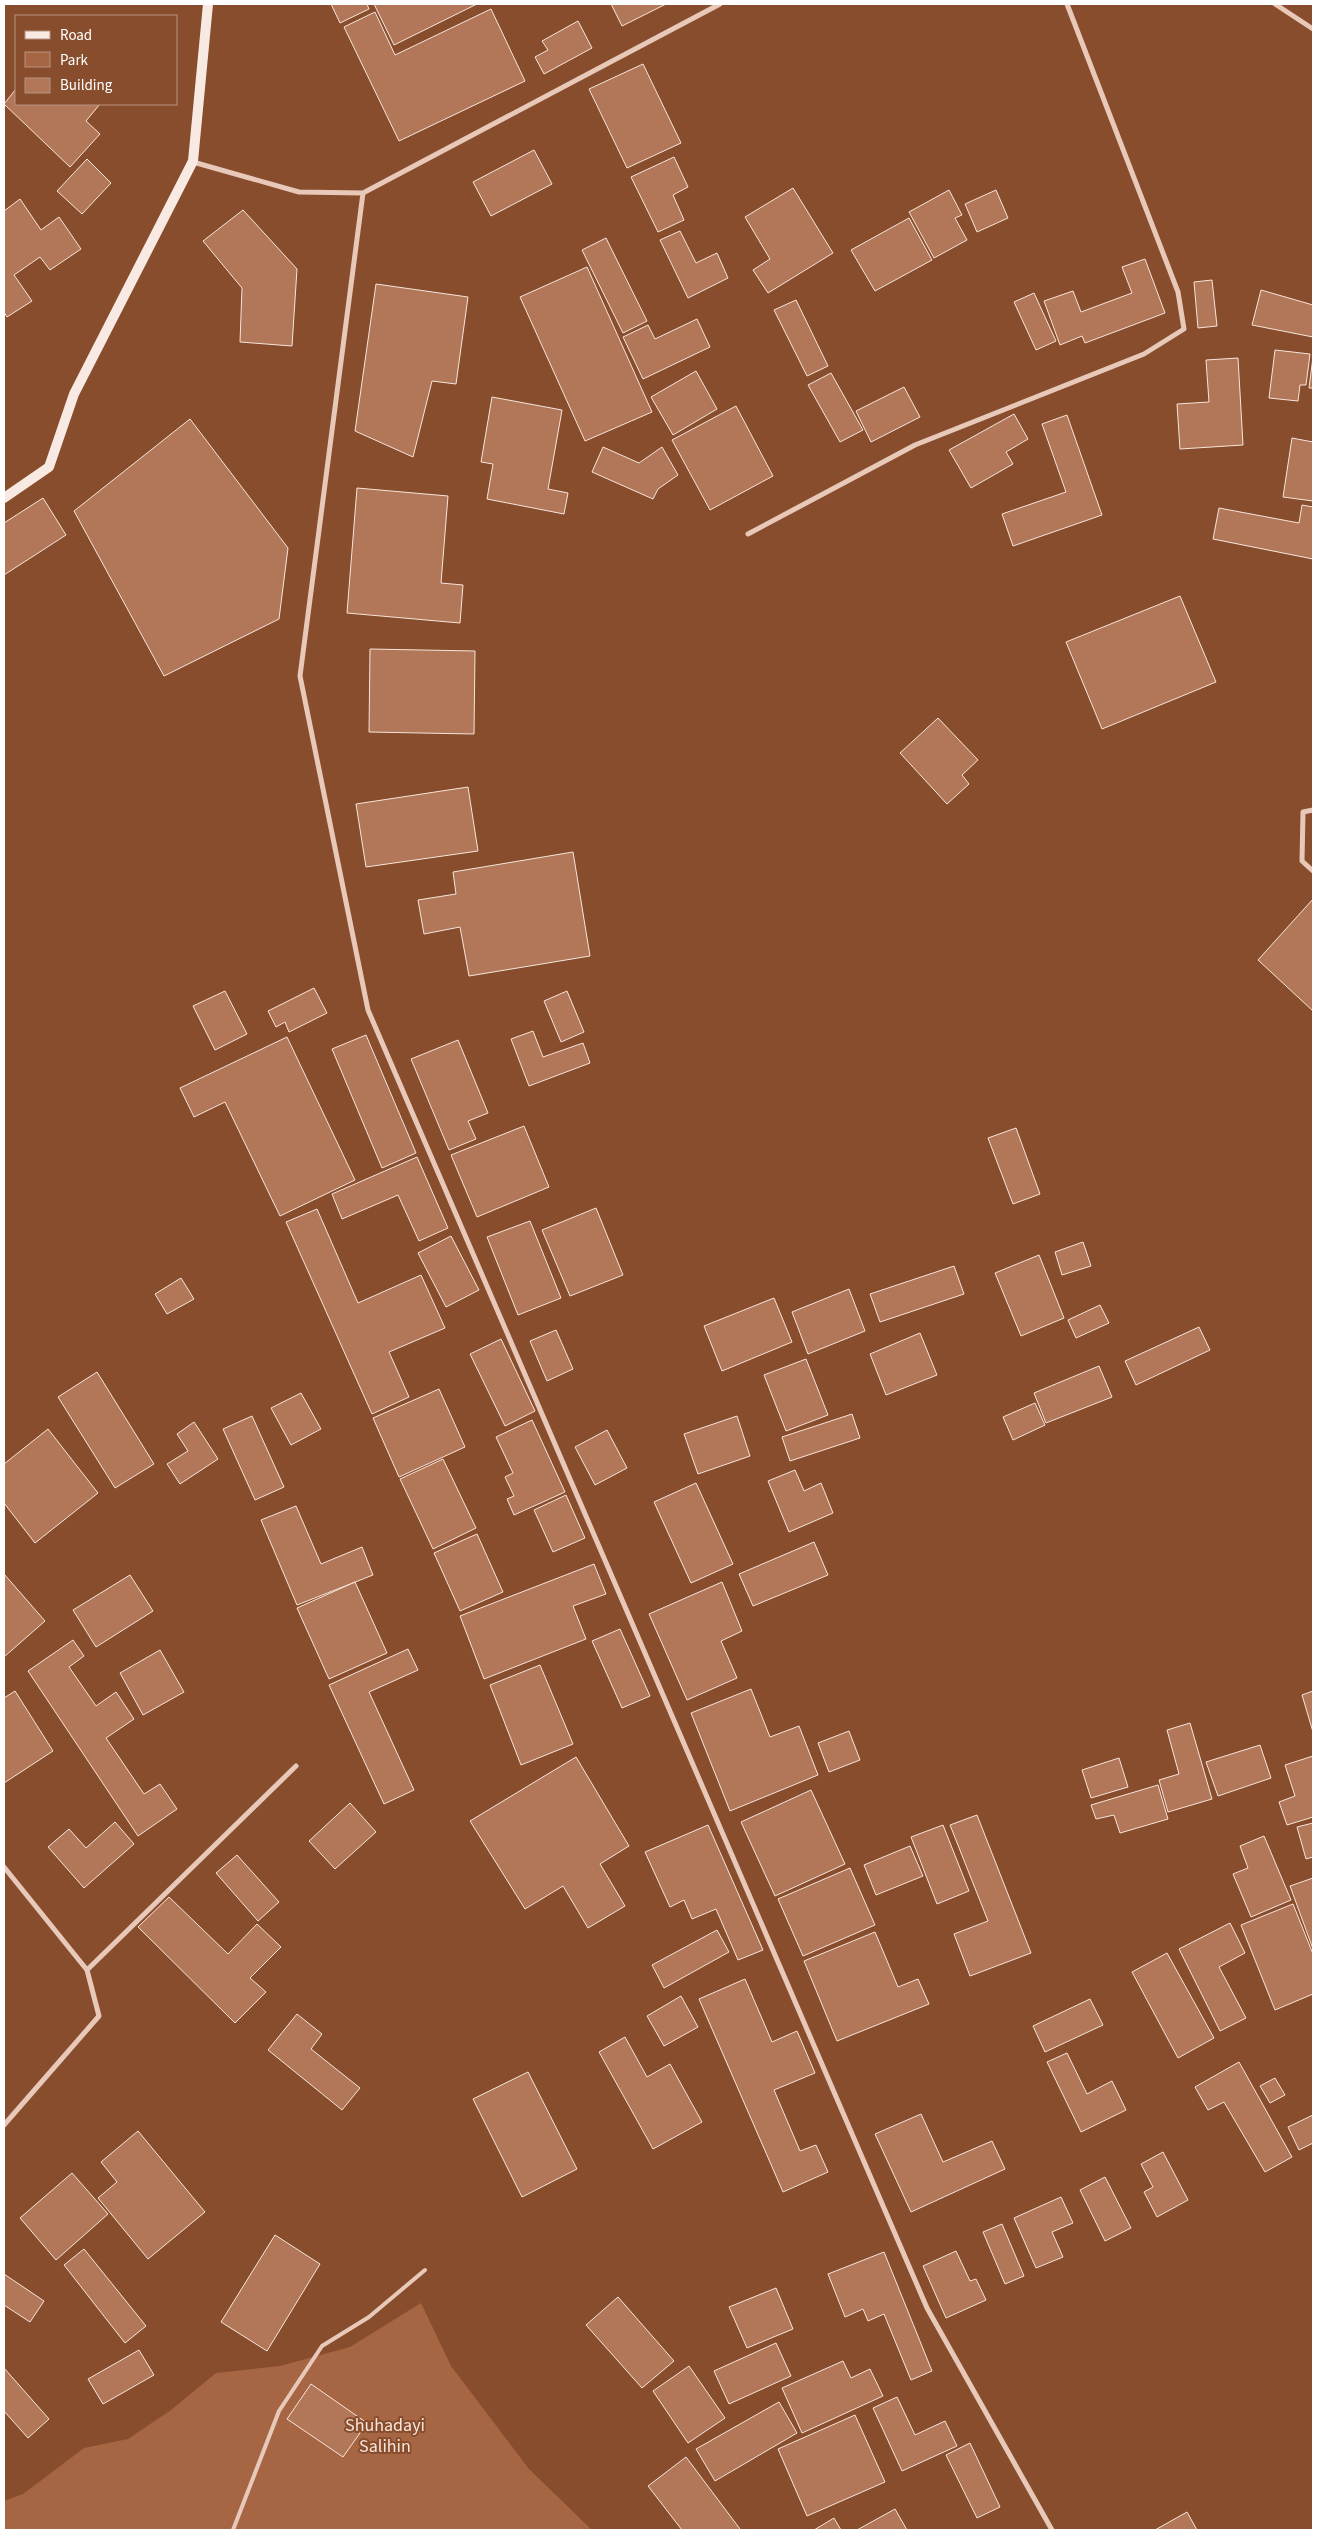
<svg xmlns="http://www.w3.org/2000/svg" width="1317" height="2534" font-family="'Source Sans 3',sans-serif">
<rect width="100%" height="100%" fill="#884d2c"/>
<path fill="#a66644" d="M 421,2303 L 451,2366 L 529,2469 L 592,2530 L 4,2530 L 4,2501 L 23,2494 L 84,2448 L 128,2439 L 171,2410 L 216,2373 L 280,2366 L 350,2347 Z"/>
<path fill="#b17758" stroke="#f7e5dc" d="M 331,4 L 367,4 L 369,9 L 340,23 Z
M 374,4 L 477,4 L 394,45 Z
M 611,4 L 666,4 L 622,26 Z
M 491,9 L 525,81 L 399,141 L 344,27 L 375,12 L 395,55 Z
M 578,21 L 592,48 L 544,74 L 535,57 L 548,50 L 542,41 Z
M 643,64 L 681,143 L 627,168 L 589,89 Z
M 16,89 L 16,104 L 100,104 L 86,121 L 100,134 L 70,167 L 4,104 Z
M 534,150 L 552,184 L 491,216 L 473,182 Z
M 674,157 L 688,187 L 673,195 L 684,220 L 658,232 L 631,177 Z
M 87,159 L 111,183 L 82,214 L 57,191 Z
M 793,188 L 833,253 L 768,293 L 753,270 L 770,259 L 745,217 Z
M 949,190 L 962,215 L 955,218 L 967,240 L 934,258 L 909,212 Z
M 996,190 L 1008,218 L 977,232 L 965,204 Z
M 20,199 L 41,230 L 59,217 L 81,249 L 50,270 L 40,257 L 14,275 L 32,301 L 7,317 L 4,312 L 4,211 Z
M 243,210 L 297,269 L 292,346 L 240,342 L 242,288 L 203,241 Z
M 909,218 L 932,260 L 875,291 L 851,250 Z
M 680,231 L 696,263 L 717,253 L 728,278 L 688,298 L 660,240 Z
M 606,238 L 647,321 L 623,333 L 582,250 Z
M 1145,259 L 1165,313 L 1085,343 L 1082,336 L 1060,345 L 1044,301 L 1073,291 L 1081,312 L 1132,293 L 1122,267 Z
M 587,267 L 652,412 L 585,441 L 520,297 Z
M 1212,280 L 1217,326 L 1198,328 L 1194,282 Z
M 376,284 L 468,297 L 456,384 L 432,381 L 413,457 L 355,431 Z
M 1261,290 L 1313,305 L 1313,337 L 1252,325 Z
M 1034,293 L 1056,341 L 1036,350 L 1014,302 Z
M 796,300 L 828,366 L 807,376 L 774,310 Z
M 697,319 L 710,347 L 643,379 L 623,337 L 648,325 L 655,339 Z
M 1275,350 L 1310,354 L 1306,385 L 1300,385 L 1298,401 L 1269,398 Z
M 1313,357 L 1313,388 L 1309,388 Z
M 1238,358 L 1243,445 L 1180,449 L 1177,404 L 1209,402 L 1206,360 Z
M 696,371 L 717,409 L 673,435 L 651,397 Z
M 831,373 L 863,430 L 840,442 L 808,385 Z
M 904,387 L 920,417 L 871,442 L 856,411 Z
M 492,397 L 562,410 L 548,489 L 568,493 L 564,514 L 487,499 L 493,464 L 481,462 Z
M 736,406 L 773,476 L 710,510 L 672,440 Z
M 1014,414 L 1028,439 L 1006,452 L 1013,464 L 971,488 L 949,450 Z
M 1067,415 L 1102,515 L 1013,546 L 1002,514 L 1066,492 L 1042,424 Z
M 190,419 L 288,548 L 279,619 L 164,676 L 74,511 Z
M 1292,438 L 1313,442 L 1313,501 L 1283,497 Z
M 603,447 L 639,463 L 662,447 L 678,475 L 658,489 L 653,499 L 592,472 Z
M 357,488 L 448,496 L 441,583 L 463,585 L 460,623 L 347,613 Z
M 43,498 L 66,535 L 4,575 L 4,523 Z
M 1302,505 L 1313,507 L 1313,559 L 1213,539 L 1219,508 L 1299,523 Z
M 1180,596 L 1216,682 L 1102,729 L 1066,642 Z
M 370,649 L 475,651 L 474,734 L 369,732 Z
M 938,718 L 978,760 L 962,775 L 969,784 L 947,804 L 900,753 Z
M 468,787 L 478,851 L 366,867 L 356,804 Z
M 573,852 L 590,956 L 469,976 L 460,927 L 424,934 L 418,900 L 456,894 L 453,872 Z
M 1313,899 L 1313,1011 L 1258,960 Z
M 314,988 L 327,1013 L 289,1032 L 285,1022 L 276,1027 L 268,1011 Z
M 225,991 L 247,1034 L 215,1050 L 193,1006 Z
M 567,991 L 584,1032 L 561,1042 L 544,1001 Z
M 533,1031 L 543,1057 L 583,1043 L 590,1063 L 529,1086 L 511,1039 Z
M 366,1035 L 416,1153 L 382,1168 L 332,1049 Z
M 287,1037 L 355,1180 L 280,1216 L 225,1102 L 194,1117 L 180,1088 Z
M 458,1040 L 488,1113 L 468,1121 L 476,1139 L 449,1150 L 411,1059 Z
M 524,1126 L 549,1187 L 477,1217 L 451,1155 Z
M 1016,1128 L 1040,1194 L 1013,1204 L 988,1138 Z
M 417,1157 L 448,1228 L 419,1241 L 398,1195 L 342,1219 L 332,1194 Z
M 596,1208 L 623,1275 L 570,1296 L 542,1230 Z
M 317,1209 L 358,1303 L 421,1275 L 445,1328 L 389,1352 L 409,1397 L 372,1414 L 286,1222 Z
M 530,1221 L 561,1298 L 518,1315 L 487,1237 Z
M 451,1236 L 479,1290 L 446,1307 L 418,1253 Z
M 1083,1242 L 1091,1266 L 1062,1275 L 1055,1252 Z
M 1039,1255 L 1064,1318 L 1021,1336 L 995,1273 Z
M 954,1266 L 964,1294 L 880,1322 L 870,1294 Z
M 181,1278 L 194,1299 L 167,1314 L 155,1294 Z
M 849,1289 L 865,1331 L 808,1354 L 792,1312 Z
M 774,1298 L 792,1342 L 722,1371 L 704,1326 Z
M 1100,1305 L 1109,1323 L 1076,1338 L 1068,1320 Z
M 1199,1327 L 1210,1350 L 1136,1385 L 1125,1361 Z
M 556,1330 L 573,1369 L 547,1381 L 530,1341 Z
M 920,1333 L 937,1375 L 886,1395 L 870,1354 Z
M 501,1339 L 535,1411 L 505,1426 L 470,1354 Z
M 806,1359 L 828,1415 L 786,1431 L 764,1375 Z
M 1099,1366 L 1112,1397 L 1046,1423 L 1034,1393 Z
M 97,1372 L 154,1464 L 115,1488 L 58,1397 Z
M 439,1389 L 465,1447 L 399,1477 L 373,1418 Z
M 301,1393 L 321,1429 L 291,1445 L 271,1408 Z
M 1035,1403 L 1045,1425 L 1013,1440 L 1003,1417 Z
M 852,1414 L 860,1438 L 790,1461 L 782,1437 Z
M 252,1416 L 284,1487 L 255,1500 L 223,1429 Z
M 737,1416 L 750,1456 L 698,1474 L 684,1434 Z
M 532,1420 L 565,1492 L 514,1515 L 507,1499 L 514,1496 L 505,1477 L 513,1473 L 496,1437 Z
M 194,1422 L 218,1459 L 180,1484 L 167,1464 L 188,1451 L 177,1434 Z
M 48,1429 L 98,1493 L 35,1543 L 4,1503 L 4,1464 Z
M 607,1430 L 627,1468 L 595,1485 L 575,1447 Z
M 443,1459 L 476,1528 L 433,1549 L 400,1479 Z
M 795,1470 L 804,1491 L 821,1483 L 833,1513 L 789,1532 L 768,1481 Z
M 696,1483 L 733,1564 L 691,1583 L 654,1502 Z
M 566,1495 L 585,1538 L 553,1552 L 534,1510 Z
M 296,1506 L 321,1564 L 362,1547 L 373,1575 L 297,1605 L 261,1520 Z
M 477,1534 L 503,1592 L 460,1611 L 434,1553 Z
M 814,1542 L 828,1575 L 753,1606 L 739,1574 Z
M 594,1564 L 606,1594 L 573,1606 L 586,1639 L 484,1679 L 460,1616 Z
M 4,1574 L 45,1621 L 4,1657 Z
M 130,1575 L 153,1611 L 96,1647 L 73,1610 Z
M 355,1582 L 387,1653 L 329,1679 L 297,1608 Z
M 722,1582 L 742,1631 L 721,1641 L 737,1678 L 687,1700 L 649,1614 Z
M 620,1629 L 650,1696 L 622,1708 L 592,1641 Z
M 73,1640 L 84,1656 L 69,1667 L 96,1706 L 116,1692 L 134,1719 L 106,1738 L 144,1794 L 160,1784 L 177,1809 L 138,1836 L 28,1671 Z
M 408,1649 L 418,1670 L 369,1692 L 414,1790 L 384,1804 L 329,1685 Z
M 160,1650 L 184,1692 L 143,1715 L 120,1673 Z
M 540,1665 L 573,1744 L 521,1765 L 490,1685 Z
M 751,1689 L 770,1737 L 799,1726 L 818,1775 L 730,1811 L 691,1713 Z
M 15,1691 L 53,1751 L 4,1783 L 4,1698 Z
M 1313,1691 L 1313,1732 L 1302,1695 Z
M 1190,1723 L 1212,1799 L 1168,1812 L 1159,1780 L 1179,1774 L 1167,1730 Z
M 849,1731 L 860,1760 L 829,1772 L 818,1743 Z
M 1260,1745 L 1271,1778 L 1218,1796 L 1206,1762 Z
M 1313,1756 L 1313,1817 L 1287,1825 L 1279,1802 L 1295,1796 L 1285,1765 Z
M 576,1757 L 629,1846 L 600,1864 L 625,1906 L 588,1928 L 563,1886 L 525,1909 L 470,1821 Z
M 1119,1758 L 1128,1787 L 1091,1798 L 1082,1770 Z
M 1158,1785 L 1168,1819 L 1120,1833 L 1114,1815 L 1096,1819 L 1091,1805 Z
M 811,1790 L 845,1864 L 775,1896 L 741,1822 Z
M 350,1803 L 376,1832 L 335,1869 L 309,1841 Z
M 977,1815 L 1031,1953 L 970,1976 L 954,1934 L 988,1921 L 950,1825 Z
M 115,1822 L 134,1844 L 84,1888 L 48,1847 L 69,1829 L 86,1848 Z
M 1313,1823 L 1313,1857 L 1306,1859 L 1297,1827 Z
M 708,1825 L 763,1950 L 738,1960 L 716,1909 L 692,1919 L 684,1900 L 670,1907 L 645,1852 Z
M 943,1825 L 969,1891 L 937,1904 L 911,1837 Z
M 1264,1836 L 1291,1900 L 1251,1917 L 1233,1874 L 1248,1868 L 1240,1846 Z
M 910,1846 L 923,1876 L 876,1895 L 864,1865 Z
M 237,1855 L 279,1902 L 258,1921 L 216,1873 Z
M 850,1868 L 875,1925 L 803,1956 L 778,1899 Z
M 1313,1878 L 1313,1949 L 1290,1886 Z
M 169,1897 L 228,1954 L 257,1924 L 281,1947 L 250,1978 L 266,1992 L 235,2023 L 138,1927 Z
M 1293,1904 L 1313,1954 L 1313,1994 L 1275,2010 L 1241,1925 Z
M 1230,1923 L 1245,1953 L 1219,1967 L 1246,2018 L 1220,2031 L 1179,1949 Z
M 717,1930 L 729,1952 L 664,1988 L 652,1965 Z
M 875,1932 L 898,1987 L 918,1979 L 929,2004 L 837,2041 L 804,1961 Z
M 1167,1953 L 1214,2038 L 1178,2058 L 1132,1972 Z
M 745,1979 L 772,2042 L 797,2031 L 815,2073 L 774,2090 L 800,2151 L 816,2145 L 828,2172 L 783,2192 L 699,1999 Z
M 681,1996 L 698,2027 L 664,2046 L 647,2016 Z
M 1090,1999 L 1103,2025 L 1045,2052 L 1033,2026 Z
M 297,2014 L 322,2034 L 311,2049 L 360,2088 L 342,2110 L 268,2050 Z
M 625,2037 L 647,2077 L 670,2064 L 702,2122 L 653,2149 L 599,2052 Z
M 1067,2053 L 1087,2094 L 1112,2081 L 1126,2110 L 1081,2132 L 1047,2062 Z
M 1239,2062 L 1292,2157 L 1265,2172 L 1224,2102 L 1208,2110 L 1195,2087 Z
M 528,2072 L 577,2169 L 522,2197 L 473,2099 Z
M 1275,2078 L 1285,2095 L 1270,2103 L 1260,2086 Z
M 921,2114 L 943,2162 L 992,2141 L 1005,2169 L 911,2212 L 875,2134 Z
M 1313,2115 L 1313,2143 L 1299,2150 L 1288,2127 Z
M 138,2131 L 205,2212 L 148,2259 L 98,2198 L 117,2182 L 101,2162 Z
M 1163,2152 L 1188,2200 L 1157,2217 L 1144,2192 L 1153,2187 L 1141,2164 Z
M 72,2173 L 108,2214 L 56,2260 L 20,2218 Z
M 1105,2177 L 1131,2228 L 1105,2241 L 1080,2190 Z
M 1061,2197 L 1073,2223 L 1052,2232 L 1063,2257 L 1036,2268 L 1014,2218 Z
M 1002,2224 L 1024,2276 L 1005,2284 L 983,2232 Z
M 275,2235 L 320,2264 L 267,2351 L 221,2322 Z
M 84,2249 L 146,2326 L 125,2343 L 64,2265 Z
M 956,2251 L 970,2281 L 976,2279 L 986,2300 L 946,2318 L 923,2266 Z
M 884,2252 L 932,2371 L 911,2380 L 884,2314 L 868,2321 L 863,2309 L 845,2317 L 828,2274 Z
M 4,2274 L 44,2301 L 30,2322 L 4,2305 Z
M 776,2288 L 793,2329 L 747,2348 L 729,2307 Z
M 618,2297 L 674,2361 L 642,2388 L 586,2325 Z
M 776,2343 L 791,2376 L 729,2404 L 714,2371 Z
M 139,2350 L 154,2375 L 103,2404 L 88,2379 Z
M 843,2361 L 851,2378 L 870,2369 L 883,2396 L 802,2433 L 782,2388 Z
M 689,2366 L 725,2418 L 688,2443 L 653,2391 Z
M 4,2368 L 49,2419 L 28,2438 L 4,2411 Z
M 311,2384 L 367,2423 L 343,2457 L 287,2419 Z
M 897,2397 L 915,2435 L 945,2421 L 957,2446 L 902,2471 L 873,2408 Z
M 779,2402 L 797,2433 L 715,2481 L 696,2449 Z
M 855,2415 L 885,2482 L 807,2516 L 778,2449 Z
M 970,2443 L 1000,2507 L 977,2518 L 946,2455 Z
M 686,2457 L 740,2529 L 738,2530 L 682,2530 L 648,2486 Z
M 895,2509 L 907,2530 L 857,2530 Z
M 1187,2512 L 1197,2530 L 1155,2530 Z
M 834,2518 L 841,2530 L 814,2530 Z"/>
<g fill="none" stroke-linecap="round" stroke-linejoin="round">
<path stroke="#e8c9b9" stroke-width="4" d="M 233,2530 L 279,2411 L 322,2346 L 369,2317 L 425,2270"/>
<path stroke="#e8c9b9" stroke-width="5" d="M 1275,4 L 1313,29
M 193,162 L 299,192 L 363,193 L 300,676 L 368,1010 L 927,2308 L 1052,2530
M 363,193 L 720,4
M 748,534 L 915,445 L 1144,354 L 1184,329 L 1178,292 L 1067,4
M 1313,810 L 1303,812 L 1302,861 L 1313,871
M 4,1867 L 87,1970 L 99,2016 L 4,2125
M 87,1970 L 296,1766"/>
<path stroke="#f8eae2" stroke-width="10" d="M 4,498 L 49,467 L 74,394 L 193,161 L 208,4"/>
</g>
<g text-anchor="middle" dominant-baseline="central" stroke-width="4" stroke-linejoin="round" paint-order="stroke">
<g font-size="18" fill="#f7e5dc" stroke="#884d2c">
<text x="385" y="2425">Shuhadayi<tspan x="385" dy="21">Salihin</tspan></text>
</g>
</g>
<rect width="1317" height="2534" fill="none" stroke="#ffffff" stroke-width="10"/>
<rect x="15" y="15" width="162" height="90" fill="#884d2c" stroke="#b89480"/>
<rect x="25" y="31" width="25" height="8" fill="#f8eae2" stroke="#b89480"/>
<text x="60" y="40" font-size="15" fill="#ffffff">Road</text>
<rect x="25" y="52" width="25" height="15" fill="#a66644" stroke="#b89480"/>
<text x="60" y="65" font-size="15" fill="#ffffff">Park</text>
<rect x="25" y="78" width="25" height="15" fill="#b17758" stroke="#b89480"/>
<text x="60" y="90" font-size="15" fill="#ffffff">Building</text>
</svg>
